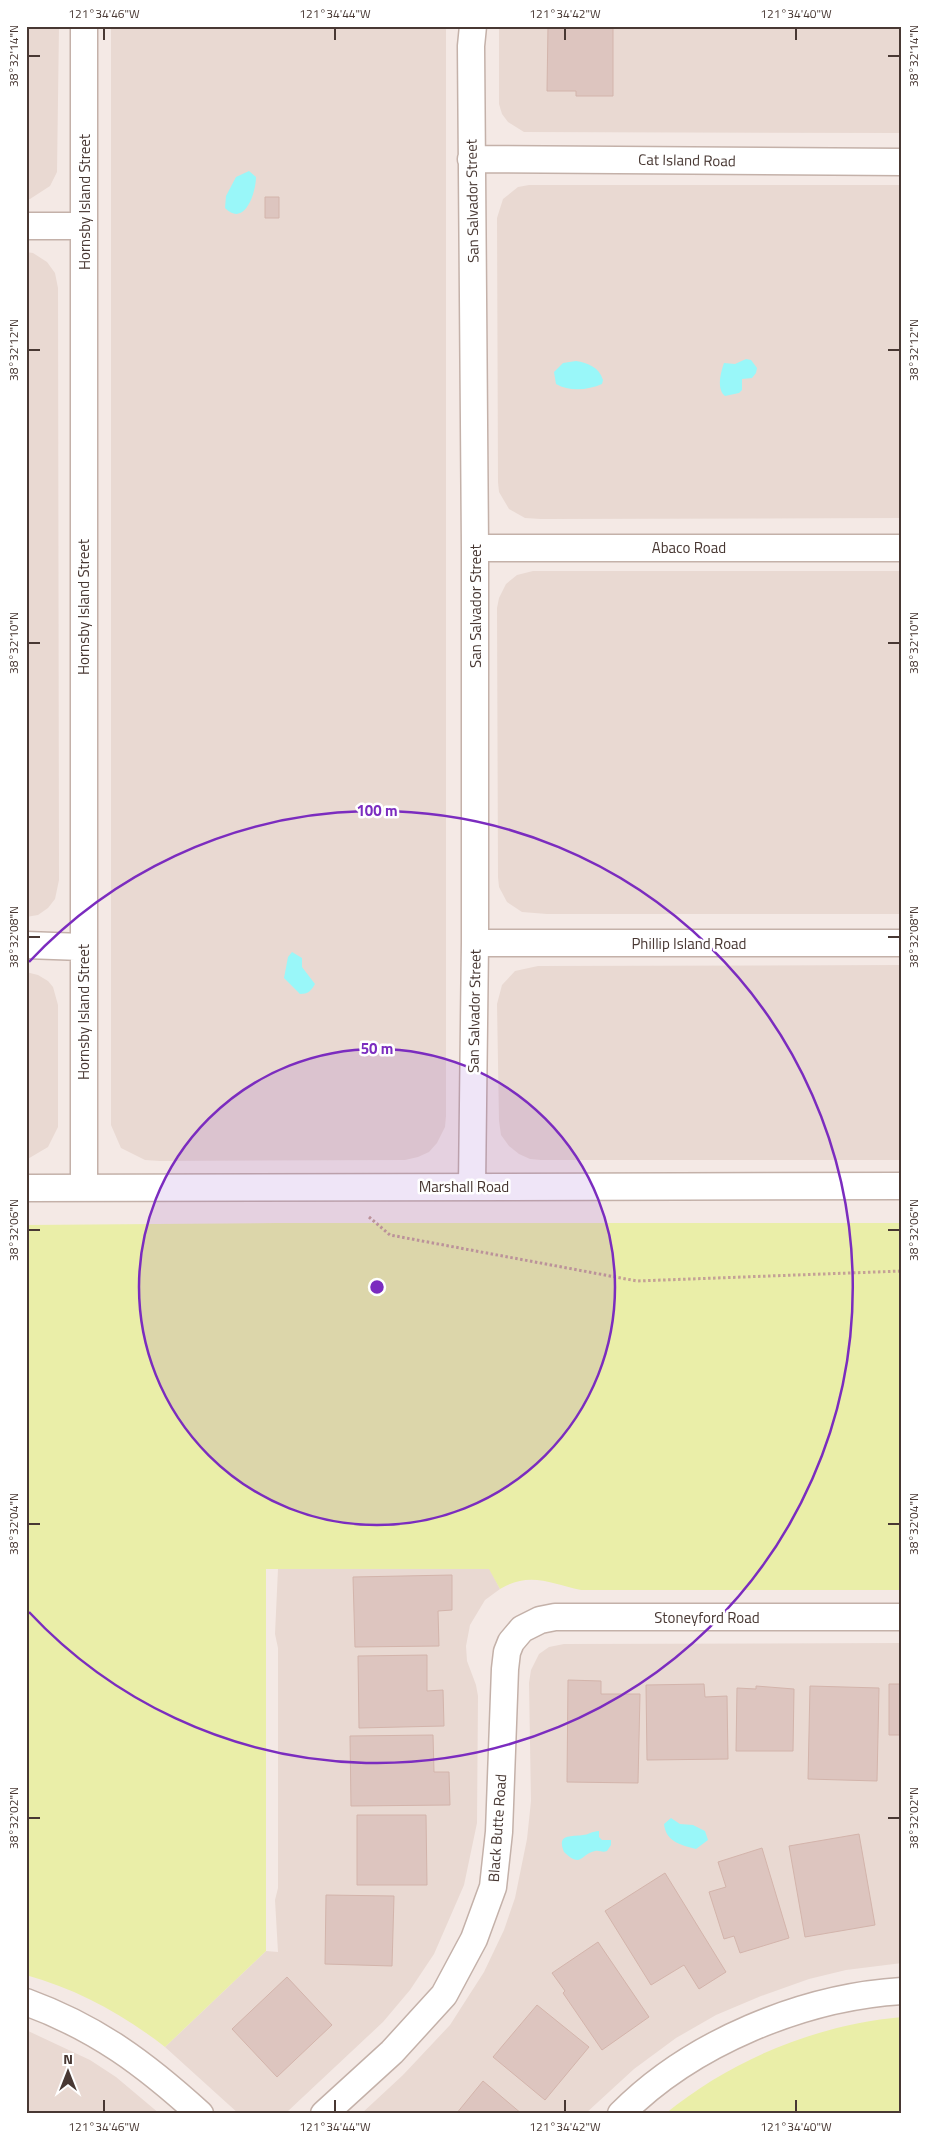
<svg xmlns="http://www.w3.org/2000/svg" width="928" height="2140" font-family="'Titillium Web',sans-serif">
<rect width="100%" height="100%" fill="#f4e9e5"/>
<path fill="#e9d9d2" d="M 26,26 L 59,26 L 57,172 L 50,186 L 30,199 L 26,199 Z
M 111,26 L 446,26 L 446,1116 L 445,1127 L 437,1143 L 429,1152 L 418,1157 L 405,1160 L 160,1161 L 145,1160 L 121,1148 L 111,1125 Z
M 499,26 L 902,26 L 902,133 L 524,132 L 508,122 L 502,114 L 499,104 Z
M 529,185 L 902,185 L 902,518 L 541,519 L 525,518 L 509,509 L 499,492 L 498,482 L 497,218 L 503,199 L 518,187 Z
M 26,252 L 33,253 L 47,262 L 55,273 L 58,288 L 59,880 L 55,899 L 48,908 L 38,915 L 26,917 Z
M 533,571 L 902,571 L 902,914 L 547,914 L 522,912 L 507,902 L 499,887 L 498,877 L 497,608 L 499,598 L 506,584 L 517,575 Z
M 902,965 L 902,1160 L 541,1160 L 530,1159 L 519,1154 L 509,1146 L 501,1135 L 499,1121 L 497,1004 L 502,985 L 515,971 L 538,966 Z
M 26,972 L 38,975 L 48,981 L 53,987 L 58,1005 L 58,1127 L 48,1147 L 26,1160 Z
M 278,1569 L 490,1569 L 500,1589 L 485,1600 L 470,1625 L 466,1646 L 467,1661 L 476,1685 L 478,1696 L 477,1823 L 464,1885 L 434,1954 L 410,1990 L 383,2022 L 287,2112 L 239,2114 L 165,2047 L 266,1951 L 278,1952 L 275,1900 L 278,1888 L 278,1648 L 275,1634 Z
M 902,1643 L 902,1963 L 846,1970 L 809,1979 L 761,1996 L 716,2015 L 676,2038 L 634,2069 L 585,2114 L 361,2114 L 403,2075 L 450,2025 L 484,1972 L 504,1930 L 515,1898 L 527,1839 L 531,1801 L 529,1683 L 531,1670 L 539,1654 L 549,1647 L 564,1644 Z
M 26,2030 L 90,2060 L 116,2077 L 160,2114 L 26,2114 Z"/>
<path fill="#eaeea8" d="M 277,1223 L 902,1223 L 902,1590 L 581,1590 C 551,1584 530,1571 500,1589 L 489,1569 L 266,1569 L 266,1951 L 165,2047 C 124,2015 77,1989 26,1975 L 26,1225 Z
M 902,2017 L 902,2114 L 665,2114 C 732,2059 816,2025 902,2017 Z"/>
<path fill="#99f7f9" d="M 249,171 L 256,177 C 256,192 245,228 225,208 L 226,196 L 236,177 Z
M 746,359 L 751,360 L 757,368 L 756,373 L 752,378 L 742,379 L 742,390 L 739,393 L 725,396 C 716,389 721,372 724,363 L 735,364 Z
M 576,361 C 588,363 599,367 603,380 L 602,384 C 588,390 570,392 556,384 L 554,372 L 563,363 Z
M 292,952 L 302,958 L 302,967 L 315,984 C 311,991 308,994 300,994 L 284,978 L 288,957 Z
M 671,1818 L 680,1824 L 693,1825 L 705,1831 L 708,1840 L 696,1849 C 681,1845 666,1842 664,1824 Z
M 599,1831 L 599,1837 L 602,1840 L 611,1840 L 611,1845 L 607,1851 C 602,1853 600,1850 595,1851 C 580,1854 582,1869 564,1852 C 556,1833 572,1837 583,1835 C 588,1835 592,1831 599,1831 Z"/>
<path fill="#ddc5bf" stroke="#d3b4ab" d="M 548,26 L 613,26 L 613,96 L 576,96 L 576,91 L 547,91 Z
M 265,197 L 279,197 L 279,218 L 265,218 Z
M 452,1575 L 452,1610 L 438,1611 L 439,1646 L 355,1647 L 353,1577 Z
M 427,1655 L 427,1691 L 443,1690 L 444,1726 L 359,1728 L 358,1656 Z
M 568,1680 L 601,1681 L 601,1694 L 640,1694 L 638,1783 L 567,1782 Z
M 704,1684 L 705,1697 L 727,1696 L 728,1759 L 647,1760 L 646,1685 Z
M 889,1684 L 902,1684 L 902,1735 L 889,1735 Z
M 756,1686 L 794,1689 L 793,1751 L 736,1751 L 737,1688 L 756,1689 Z
M 810,1686 L 879,1688 L 877,1781 L 808,1779 Z
M 433,1735 L 434,1772 L 449,1772 L 450,1805 L 351,1806 L 350,1736 Z
M 357,1815 L 426,1815 L 427,1885 L 357,1885 Z
M 859,1834 L 875,1925 L 805,1937 L 789,1846 Z
M 762,1848 L 789,1938 L 740,1953 L 734,1936 L 724,1939 L 709,1892 L 726,1887 L 718,1862 Z
M 665,1873 L 726,1972 L 699,1989 L 684,1965 L 651,1985 L 605,1911 Z
M 326,1895 L 394,1896 L 392,1966 L 325,1964 Z
M 598,1942 L 649,2017 L 602,2050 L 563,1993 L 565,1991 L 552,1973 Z
M 287,1977 L 332,2025 L 277,2077 L 232,2029 Z
M 537,2005 L 589,2047 L 545,2100 L 493,2057 Z
M 483,2081 L 522,2114 L 456,2114 Z"/>
<g fill="none" stroke-linecap="round" stroke-linejoin="round">
<g stroke="#c4b1a9" stroke-width="29">
<path id="minor" d="M 84,26 L 84,1188
M 471,159 L 902,162
M 26,226 L 84,226
M 475,548 L 902,548
M 475,943 L 902,943
M 26,945 L 82,947
M 472,1186 L 475,943 L 475,548 L 471,46 L 473,26
M 26,1188 L 902,1186
M 26,2002 C 97,2028 145,2064 200,2114
M 324,2114 L 392,2052 L 444,1995 L 474,1939 L 493,1887 L 499,1832 L 505,1669 L 507,1652 L 511,1642 L 522,1629 L 540,1620 L 555,1617 L 902,1617
M 621,2114 C 691,2043 803,1997 902,1991"/>
</g>
<path stroke="#c4a196" stroke-width="3" stroke-dasharray="2.5 2.5" stroke-linecap="butt" d="M 369,1217 L 390,1235 L 637,1281 L 902,1271"/>
<use href="#minor" stroke="#fff" stroke-width="26"/>
</g>
<path fill="none" stroke="#483833" stroke-width="2" d="M 104,28 L 104,40M 335,28 L 335,40M 565,28 L 565,40M 796,28 L 796,40M 28,56 L 40,56M 888,56 L 900,56M 28,350 L 40,350M 888,350 L 900,350M 28,643 L 40,643M 888,643 L 900,643M 28,937 L 40,937M 888,937 L 900,937M 28,1230 L 40,1230M 888,1230 L 900,1230M 28,1524 L 40,1524M 888,1524 L 900,1524M 28,1818 L 40,1818M 888,1818 L 900,1818M 104,2100 L 104,2112M 335,2100 L 335,2112M 565,2100 L 565,2112M 796,2100 L 796,2112"/>
<circle cx="377" cy="1287" r="238" fill="#7b2cbf" fill-opacity=".12"/>
<g fill="none" stroke="#7b2cbf" stroke-width="2.5">
<circle cx="377" cy="1287" r="238"/>
<path d="M29 962A476 476 0 1 1 29 1612"/>
</g>
<g text-anchor="middle" dominant-baseline="central" stroke-width="5" stroke-linejoin="round" paint-order="stroke">
<g font-size="15" fill="#483833" stroke="#fff">
<text transform="translate(687 160) rotate(1)">Cat Island Road</text>
<text transform="translate(472 201) rotate(-91)">San Salvador Street</text>
<text transform="translate(84 202) rotate(-90)">Hornsby Island Street</text>
<text x="689" y="547">Abaco Road</text>
<text transform="translate(475 606) rotate(-90)">San Salvador Street</text>
<text transform="translate(83 607) rotate(-90)">Hornsby Island Street</text>
<text x="689" y="943">Phillip Island Road</text>
<text transform="translate(474 1011) rotate(-89)">San Salvador Street</text>
<text transform="translate(83 1012) rotate(-90)">Hornsby Island Street</text>
<text x="464" y="1186">Marshall Road</text>
<text x="707" y="1617">Stoneyford Road</text>
<text transform="translate(497 1828) rotate(-86)">Black Butte Road</text>
</g>
</g>
<circle cx="377" cy="1287" r="8" fill="#7b2cbf" stroke="#fff" stroke-width="2.5"/>
<g font-size="15" text-anchor="middle" font-weight="bold" fill="#7b2cbf" stroke="#fff" stroke-width="5" stroke-linejoin="round" paint-order="stroke">
<text x="377" y="816">100 m</text>
<text x="377" y="1054">50 m</text>
</g>
<rect width="928" height="2140" fill="none" stroke="#ffffff" stroke-width="55"/>
<g transform="translate(68 2072)" stroke="#ffffff" stroke-width="4" paint-order="stroke">
<path d="M0-4L9 19L0 12L-9 19Z" fill="#483833"/>
<text y="-8" font-size="14" font-weight="bold" text-anchor="middle" fill="#483833">N</text>
</g>
<rect x="28" y="28" width="872" height="2084" fill="none" stroke="#483833" stroke-width="2"/>
<g font-size="12" text-anchor="middle" fill="#483833">
<text x="104" y="18">121°34'46"W</text>
<text x="335" y="18">121°34'44"W</text>
<text x="565" y="18">121°34'42"W</text>
<text x="796" y="18">121°34'40"W</text>
<text transform="translate(14 56) rotate(-90)" y="4">38°32'14"N</text>
<text transform="translate(914 56) rotate(-90)" y="4">38°32'14"N</text>
<text transform="translate(14 350) rotate(-90)" y="4">38°32'12"N</text>
<text transform="translate(914 350) rotate(-90)" y="4">38°32'12"N</text>
<text transform="translate(14 643) rotate(-90)" y="4">38°32'10"N</text>
<text transform="translate(914 643) rotate(-90)" y="4">38°32'10"N</text>
<text transform="translate(14 937) rotate(-90)" y="4">38°32'08"N</text>
<text transform="translate(914 937) rotate(-90)" y="4">38°32'08"N</text>
<text transform="translate(14 1230) rotate(-90)" y="4">38°32'06"N</text>
<text transform="translate(914 1230) rotate(-90)" y="4">38°32'06"N</text>
<text transform="translate(14 1524) rotate(-90)" y="4">38°32'04"N</text>
<text transform="translate(914 1524) rotate(-90)" y="4">38°32'04"N</text>
<text transform="translate(14 1818) rotate(-90)" y="4">38°32'02"N</text>
<text transform="translate(914 1818) rotate(-90)" y="4">38°32'02"N</text>
<text x="104" y="2131">121°34'46"W</text>
<text x="335" y="2131">121°34'44"W</text>
<text x="565" y="2131">121°34'42"W</text>
<text x="796" y="2131">121°34'40"W</text>
</g>
</svg>
